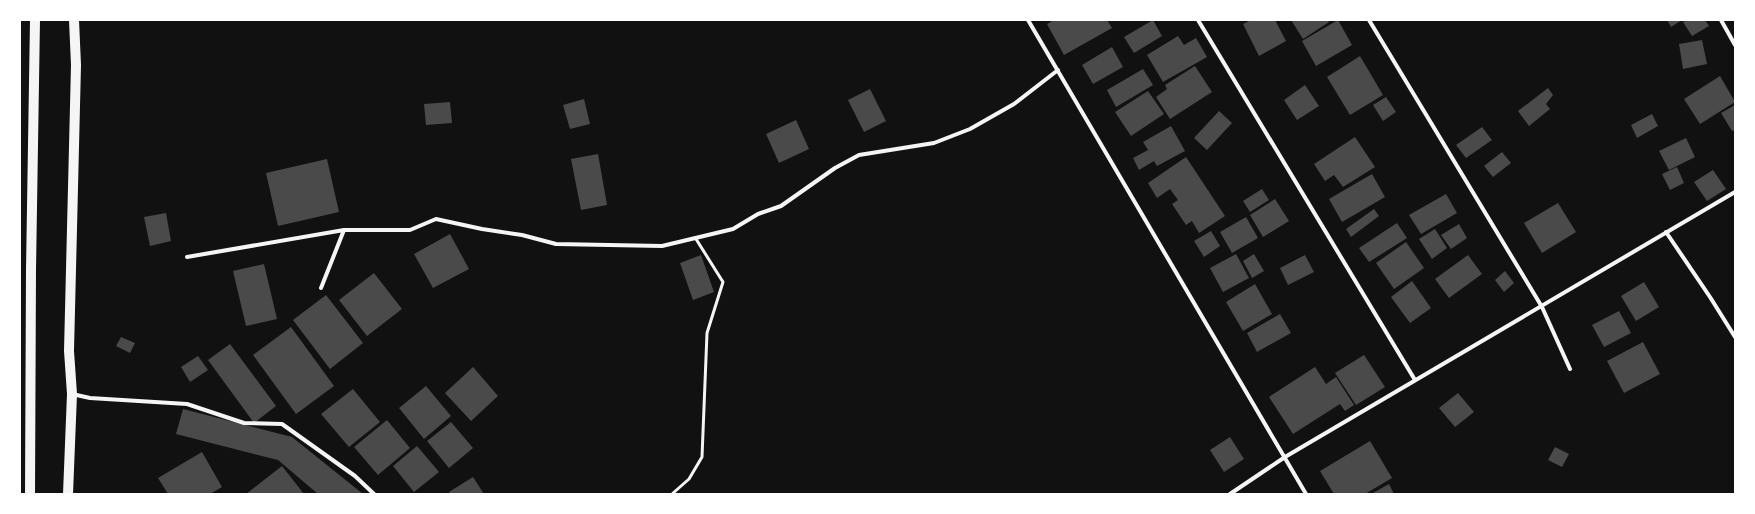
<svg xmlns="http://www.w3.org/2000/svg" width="1755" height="514" font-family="Mulish,sans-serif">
<rect width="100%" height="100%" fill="#111"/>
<path fill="#4a4a4a" d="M 1054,20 L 1107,20 L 1112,28 L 1064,55 L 1047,24 Z
M 1153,20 L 1162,36 L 1134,53 L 1124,37 Z
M 1251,20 L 1275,20 L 1286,41 L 1259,56 L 1243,24 Z
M 1291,20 L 1328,20 L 1329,22 L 1303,39 Z
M 1338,20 L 1352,45 L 1316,66 L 1302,41 Z
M 1667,20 L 1682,20 L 1671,27 Z
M 1687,20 L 1705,20 L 1709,26 L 1692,36 L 1683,22 Z
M 1178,36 L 1184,45 L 1196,38 L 1207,57 L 1163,82 L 1147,55 Z
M 1702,40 L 1707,64 L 1683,69 L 1679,44 Z
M 1112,47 L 1123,67 L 1093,84 L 1082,65 Z
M 1360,56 L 1383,95 L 1350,115 L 1327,77 Z
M 1195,66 L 1212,92 L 1170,119 L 1156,97 L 1167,89 L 1165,85 Z
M 1143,69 L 1153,85 L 1116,107 L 1107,90 Z
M 1720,76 L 1735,102 L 1700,124 L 1684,99 Z
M 1305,85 L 1319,106 L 1297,120 L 1284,100 Z
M 1548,88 L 1553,95 L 1546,104 L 1550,109 L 1529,126 L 1518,111 Z
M 870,89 L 886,121 L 864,132 L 848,100 Z
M 1148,91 L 1164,114 L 1131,136 L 1115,112 Z
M 1386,97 L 1396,112 L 1383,121 L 1373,105 Z
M 584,99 L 590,124 L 570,129 L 563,105 Z
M 450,102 L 452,123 L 426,125 L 424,104 Z
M 1735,105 L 1735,130 L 1732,131 L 1721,113 Z
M 1219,111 L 1232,123 L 1207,150 L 1194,138 Z
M 1652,114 L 1658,126 L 1637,138 L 1631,125 Z
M 796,120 L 809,149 L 779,163 L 766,134 Z
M 1171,126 L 1185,151 L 1157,166 L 1154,161 L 1139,170 L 1133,158 L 1148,150 L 1143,142 Z
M 1482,127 L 1492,140 L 1466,158 L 1456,145 Z
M 1355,137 L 1375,167 L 1343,187 L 1334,175 L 1325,181 L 1314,164 Z
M 1686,138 L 1695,157 L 1669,170 L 1659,151 Z
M 1502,152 L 1511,163 L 1493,177 L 1484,166 Z
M 598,154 L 607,205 L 581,210 L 571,159 Z
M 1186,157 L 1225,216 L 1199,233 L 1192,221 L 1186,225 L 1172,204 L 1178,200 L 1170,189 L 1157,198 L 1148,183 Z
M 327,159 L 339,212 L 278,226 L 266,173 Z
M 1677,167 L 1684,183 L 1670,190 L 1662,174 Z
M 1713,170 L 1726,189 L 1707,201 L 1694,182 Z
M 1372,174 L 1385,197 L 1342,222 L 1329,199 Z
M 1262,189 L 1269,200 L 1250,212 L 1243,201 Z
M 1446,194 L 1457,213 L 1421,234 L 1409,215 Z
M 1275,199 L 1289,221 L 1263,237 L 1250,215 Z
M 1558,203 L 1576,232 L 1542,253 L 1524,223 Z
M 1374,209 L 1379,216 L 1351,237 L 1346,229 Z
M 166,213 L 171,241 L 150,246 L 144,217 Z
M 1246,217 L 1258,238 L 1232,253 L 1220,232 Z
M 1397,223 L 1407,238 L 1369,262 L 1359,248 Z
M 1459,224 L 1467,238 L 1451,249 L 1441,235 Z
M 1435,229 L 1447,248 L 1432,259 L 1419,239 Z
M 1211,231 L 1220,246 L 1204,257 L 1194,241 Z
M 450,234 L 469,269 L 433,288 L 414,254 Z
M 1406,242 L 1424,268 L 1394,289 L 1376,263 Z
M 1236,254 L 1249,278 L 1223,292 L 1210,268 Z
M 1254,254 L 1264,271 L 1252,278 L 1243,261 Z
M 701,255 L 714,292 L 693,300 L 680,263 Z
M 1305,255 L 1314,272 L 1288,285 L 1280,268 Z
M 1468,255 L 1482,274 L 1449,298 L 1435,279 Z
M 264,264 L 277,319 L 246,326 L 233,271 Z
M 1505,271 L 1514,283 L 1504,292 L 1495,280 Z
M 374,273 L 402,309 L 367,336 L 339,300 Z
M 1412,281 L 1431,308 L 1410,323 L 1391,297 Z
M 1644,282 L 1659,307 L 1636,321 L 1621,296 Z
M 1255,284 L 1272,314 L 1243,331 L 1226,302 Z
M 326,295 L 363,343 L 330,369 L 293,320 Z
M 1619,311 L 1631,333 L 1604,347 L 1592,325 Z
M 1280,314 L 1291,333 L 1257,352 L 1247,333 Z
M 291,327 L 334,386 L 296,414 L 253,355 Z
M 121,337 L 135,343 L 130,353 L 116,346 Z
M 1643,342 L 1660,374 L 1624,393 L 1607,361 Z
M 230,344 L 276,406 L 254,423 L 208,360 Z
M 1364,355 L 1385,387 L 1356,405 L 1335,373 Z
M 198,356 L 208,370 L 190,382 L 181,367 Z
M 473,367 L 498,396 L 471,421 L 445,393 Z
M 1315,367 L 1326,384 L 1336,377 L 1354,405 L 1345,411 L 1340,404 L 1293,434 L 1269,397 Z
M 426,386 L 451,416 L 424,439 L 399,408 Z
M 353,389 L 380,422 L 349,447 L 321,414 Z
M 1458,393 L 1474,412 L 1455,427 L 1439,408 Z
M 183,409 L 292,437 L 363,494 L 318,494 L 278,460 L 176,434 Z
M 387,420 L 410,448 L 378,475 L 354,447 Z
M 451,422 L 473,448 L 449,468 L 427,441 Z
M 1230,437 L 1244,459 L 1224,472 L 1210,450 Z
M 1370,441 L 1392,478 L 1365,494 L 1334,494 L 1320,471 Z
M 417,446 L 439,472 L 414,492 L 393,466 Z
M 1555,447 L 1569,454 L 1562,467 L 1548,460 Z
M 202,452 L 222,487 L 210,494 L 168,494 L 158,478 Z
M 282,466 L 304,494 L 246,494 Z
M 473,477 L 484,494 L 450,494 L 449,492 Z
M 1389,484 L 1394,494 L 1371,494 Z"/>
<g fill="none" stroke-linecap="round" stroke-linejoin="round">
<path stroke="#f5f5f5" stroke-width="3" d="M 672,494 L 689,479 L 702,457 L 707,333 L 723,282 L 696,239"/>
<path stroke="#f5f5f5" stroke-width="4" d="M 1028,20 L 1306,494
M 1198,20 L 1415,380
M 1369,20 L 1542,307 L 1570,369
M 1721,20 L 1735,45
M 1666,232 L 1710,297 L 1735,337
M 187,257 L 344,230 L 410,230 L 436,219 L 482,229 L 522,235 L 556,244 L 662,246 L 733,229 L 758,214 L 781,206 L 835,168 L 859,155 L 934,143 L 970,129 L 1014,104 L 1058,70
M 321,288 L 344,230
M 72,394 L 90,398 L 187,404 L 244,423 L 282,424 L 355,476 L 374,494
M 1230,494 L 1285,457 L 1735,192"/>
<path stroke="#f5f5f5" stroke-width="10" d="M 30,494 L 31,270 L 35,20
M 68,494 L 72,394 L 69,351 L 76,65 L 74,20"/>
</g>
<rect width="1755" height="514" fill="none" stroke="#ffffff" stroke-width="42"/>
</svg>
